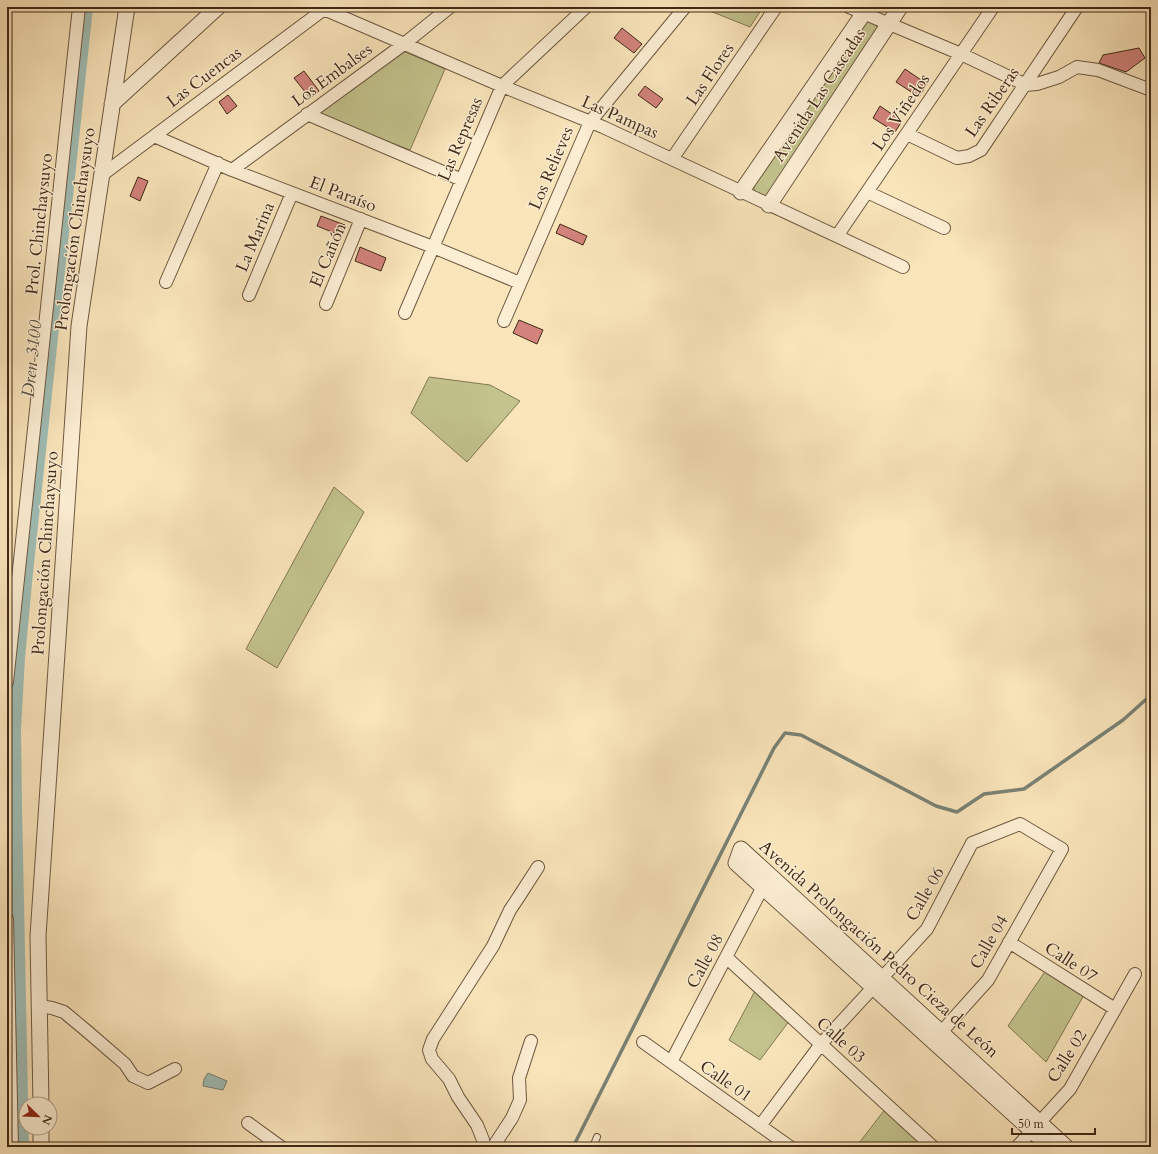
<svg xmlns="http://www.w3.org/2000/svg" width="1158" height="1154" font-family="Cardo,serif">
<rect width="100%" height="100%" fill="#fae5bb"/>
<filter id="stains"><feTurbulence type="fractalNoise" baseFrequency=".005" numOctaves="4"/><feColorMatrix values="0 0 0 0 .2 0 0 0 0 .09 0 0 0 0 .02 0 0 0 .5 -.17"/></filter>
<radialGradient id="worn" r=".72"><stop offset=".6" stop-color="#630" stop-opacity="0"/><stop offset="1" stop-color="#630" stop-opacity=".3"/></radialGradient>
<path fill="#c3c38d" stroke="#827652" d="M 700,7 L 763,7 L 750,27 Z
M 869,21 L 874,23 L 878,28 L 767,195 L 765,196 L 755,192 L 754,188 L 755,182 L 863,22 Z
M 403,51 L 445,69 L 410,150 L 322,116 L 319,109 Z
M 429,377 L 490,385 L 520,401 L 467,462 L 411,413 Z
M 334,487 L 364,512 L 277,668 L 246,649 Z
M 1046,970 L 1084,995 L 1046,1062 L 1008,1026 Z
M 756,989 L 790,1020 L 760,1060 L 729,1040 Z
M 886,1108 L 928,1147 L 856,1147 Z"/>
<path fill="#9fbeb6" stroke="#798276" d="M 208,1073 L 227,1081 L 223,1090 L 203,1086 L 204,1079 Z"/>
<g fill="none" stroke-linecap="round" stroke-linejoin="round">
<path stroke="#798276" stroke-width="3.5" d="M 573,1147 L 774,748 L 785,733 L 801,735 L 936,806 L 957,812 L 984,794 L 1024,789 L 1123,720 L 1151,695"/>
<path stroke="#9fbeb6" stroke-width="12" d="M 23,1147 L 16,804 L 15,729 L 19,658 L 27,573 L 87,7"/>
</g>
<path fill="#d3837c" stroke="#402917" d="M 622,28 L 642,44 L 634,53 L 614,38 Z
M 1139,48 L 1145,58 L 1126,72 L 1099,63 L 1103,55 Z
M 905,69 L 927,84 L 919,97 L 896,82 Z
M 304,71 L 319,91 L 310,98 L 294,78 Z
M 645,86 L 663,99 L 656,108 L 638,95 Z
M 228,95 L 237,106 L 227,114 L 219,102 Z
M 880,106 L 902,121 L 895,132 L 873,118 Z
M 138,177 L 148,181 L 140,201 L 130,196 Z
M 321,216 L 345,225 L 342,236 L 317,226 Z
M 560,224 L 587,236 L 583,245 L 556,233 Z
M 360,247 L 386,258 L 381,271 L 355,261 Z
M 519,320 L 543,330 L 537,344 L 513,333 Z"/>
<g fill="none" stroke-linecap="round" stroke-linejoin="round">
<g stroke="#6e5840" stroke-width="8">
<path id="service" d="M 593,1147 L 597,1137"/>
</g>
<g stroke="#6e5840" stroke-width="14">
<path id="minor" d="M 319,7 L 502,86 L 603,127 L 903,267
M 849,7 L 961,54 L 1026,85 L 1037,84 L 1059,77 L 1077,67 L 1098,70 L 1151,90
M 307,114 L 462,180
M 907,134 L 957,158 L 969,156 L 981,150 L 1077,7
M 154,136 L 232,170 L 433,247 L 520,283
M 672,159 L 776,7
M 232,170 L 404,44 L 450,7
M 102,175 L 327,7
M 867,192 L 944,228
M 837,236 L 993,7
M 166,282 L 218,163
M 249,295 L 292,193
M 326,304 L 361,219
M 405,313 L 502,86 L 586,7
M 504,321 L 590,122 L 685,7
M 7,682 L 79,7
M 7,919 L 12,1147
M 1009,942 L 1115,1009
M 726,957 L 933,1147
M 39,1006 L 52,1008 L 64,1012 L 88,1032 L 125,1064 L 133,1076 L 148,1083 L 175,1069
M 643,1042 L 790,1147
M 671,1062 L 767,879
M 248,1123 L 281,1147
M 760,1126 L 821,1044 L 927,929 L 972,843 L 1020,824 L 1062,849 L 988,980 L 935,1039
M 484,1147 L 483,1140 L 477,1125 L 458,1097 L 449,1079 L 432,1059 L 429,1050 L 433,1039 L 493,946 L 510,910 L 520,895 L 538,867
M 493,1147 L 512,1118 L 520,1100 L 519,1078 L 531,1041
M 1017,1147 L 1070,1089 L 1135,974"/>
</g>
<g stroke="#6e5840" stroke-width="17">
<path id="tertiary" d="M 112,104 L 218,7
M 741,192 L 868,7
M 769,205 L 900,7
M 41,1104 L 38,936 L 79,326 L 127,7
M 41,1128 L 41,1147
M 1050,1147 L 736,863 L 741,849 L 1066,1147"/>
</g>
<use href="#service" stroke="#fceed3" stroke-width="6"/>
<use href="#minor" stroke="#fceed3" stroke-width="12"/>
<use href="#tertiary" stroke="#fceed3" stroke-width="15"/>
</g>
<g text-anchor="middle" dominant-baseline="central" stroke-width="3" stroke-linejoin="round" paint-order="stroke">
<g font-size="17" fill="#402917" stroke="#fceed3">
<text transform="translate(710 74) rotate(-56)">Las Flores</text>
<text transform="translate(332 75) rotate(-36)">Los Embalses</text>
<text transform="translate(204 77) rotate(-37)">Las Cuencas</text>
<text transform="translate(819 95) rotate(-57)">Avenida Las Cascadas</text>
<text transform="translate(992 102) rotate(-55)">Las Riberas</text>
<text transform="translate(901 112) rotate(-56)">Los Viñedos</text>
<text transform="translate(620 117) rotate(24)">Las Pampas</text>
<text transform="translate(460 139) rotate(-67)">Las Represas</text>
<text transform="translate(551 168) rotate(-67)">Los Relieves</text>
<text transform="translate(343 194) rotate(21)">El Paraíso</text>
<text transform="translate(39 224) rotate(-84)">Prol. Chinchaysuyo</text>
<text transform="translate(75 229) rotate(-82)">Prolongación Chinchaysuyo</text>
<text transform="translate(255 237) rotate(-67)">La Marina</text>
<text transform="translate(328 255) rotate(-67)">El Cañón</text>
<text transform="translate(45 553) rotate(-86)">Prolongación Chinchaysuyo</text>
<text transform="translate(925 894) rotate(-60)">Calle 06</text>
<text transform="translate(989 942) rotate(-60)">Calle 04</text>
<text transform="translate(879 949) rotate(42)">Avenida Prolongación Pedro Cieza de León</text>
<text transform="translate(705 961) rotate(-62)">Calle 08</text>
<text transform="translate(1071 962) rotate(33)">Calle 07</text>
<text transform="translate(841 1040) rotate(42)">Calle 03</text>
<text transform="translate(1067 1056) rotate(-58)">Calle 02</text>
<text transform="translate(726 1081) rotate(35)">Calle 01</text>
</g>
<g font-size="18" font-style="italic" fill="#584e3f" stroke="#fceed3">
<text transform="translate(32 359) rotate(-84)">Dren 3100</text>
</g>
</g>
<rect width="1158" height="1154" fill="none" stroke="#fae5bb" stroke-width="24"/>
<rect x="8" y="8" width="1142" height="1138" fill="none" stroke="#402917" stroke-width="2"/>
<rect x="12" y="12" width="1134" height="1130" fill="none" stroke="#402917"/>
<g transform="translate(38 1116) rotate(113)"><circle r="19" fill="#fceed3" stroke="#b19f88"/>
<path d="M0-3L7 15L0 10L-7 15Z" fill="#8f2418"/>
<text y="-6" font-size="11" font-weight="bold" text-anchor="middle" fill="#402917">N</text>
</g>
<path d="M1012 1128v6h83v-6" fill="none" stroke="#402917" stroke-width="2"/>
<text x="1018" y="1128" font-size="12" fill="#402917" stroke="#fceed3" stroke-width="3" paint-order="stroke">50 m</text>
<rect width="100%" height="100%" filter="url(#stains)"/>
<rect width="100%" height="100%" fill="url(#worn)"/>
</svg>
